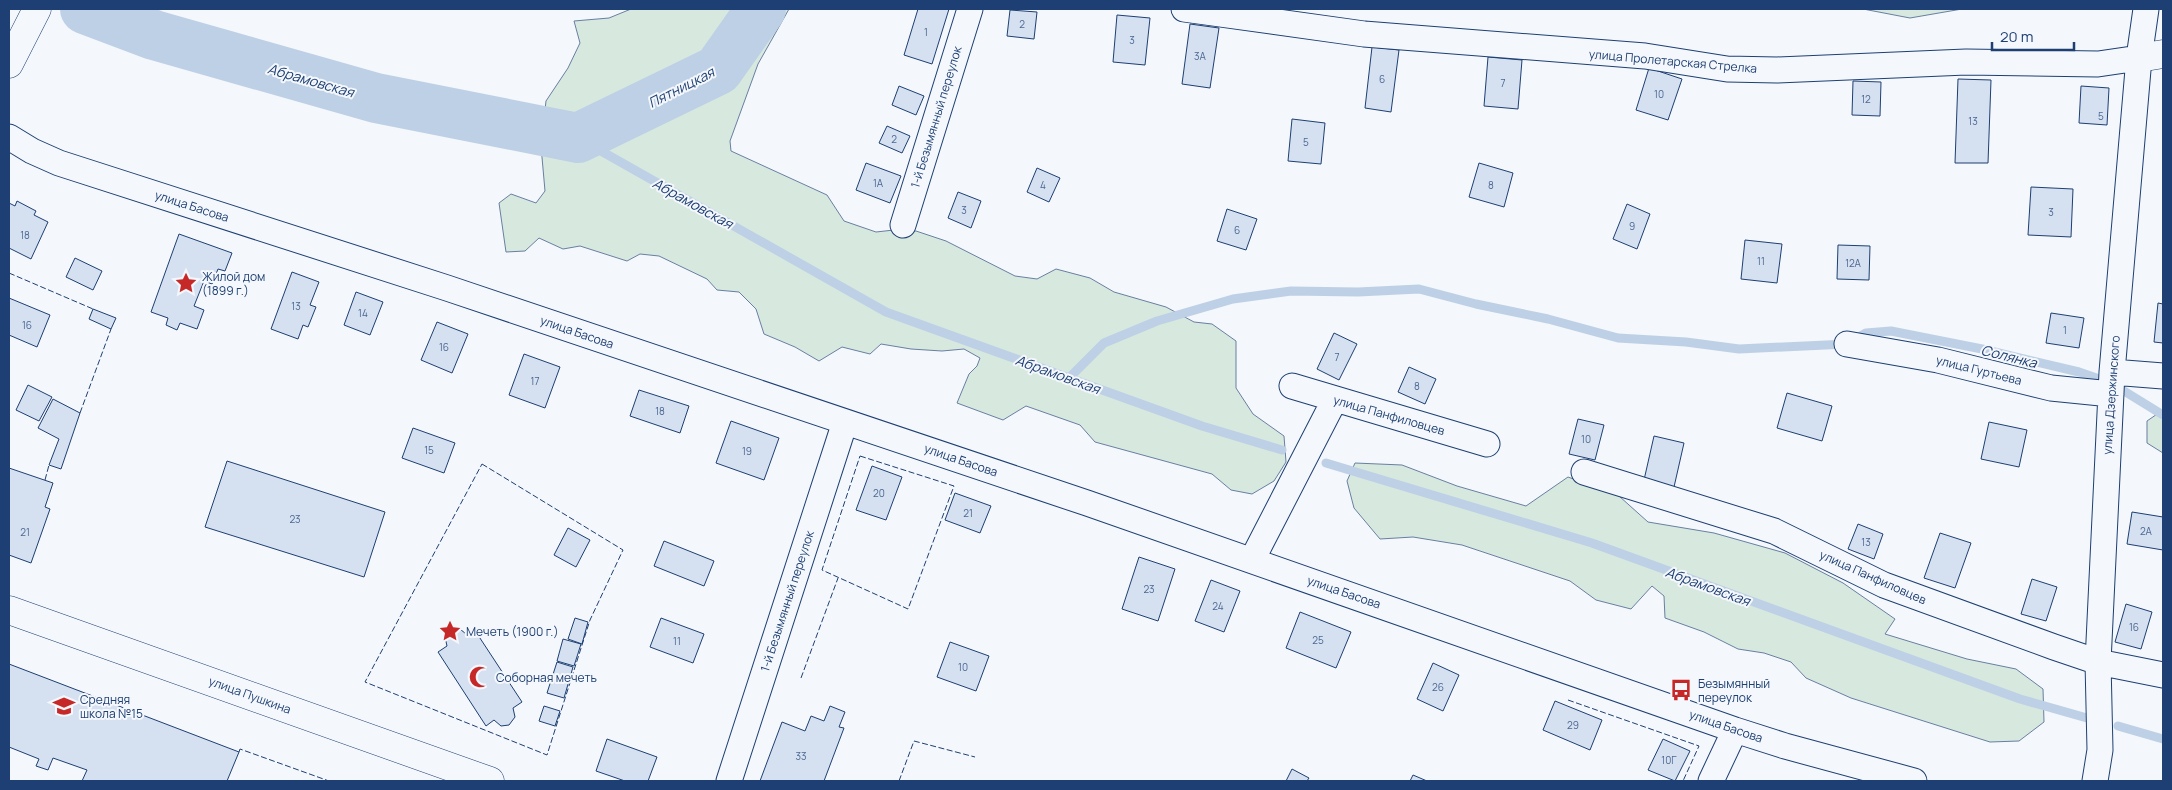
<svg xmlns="http://www.w3.org/2000/svg" width="2172" height="790" font-family="Manrope,sans-serif">
<rect width="100%" height="100%" fill="#f4f7fb"/>
<path fill="#d7e8df" stroke="#687fa3" d="M 631,9 L 789,9 L 758,64 L 730,141 L 731,151 L 827,195 L 844,221 L 876,232 L 894,230 L 916,231 L 946,241 L 1015,276 L 1037,279 L 1056,269 L 1090,278 L 1114,292 L 1166,307 L 1194,322 L 1212,324 L 1236,341 L 1236,388 L 1253,414 L 1284,436 L 1286,462 L 1274,481 L 1252,494 L 1231,490 L 1212,474 L 1095,442 L 1080,425 L 1026,406 L 1003,420 L 957,403 L 969,374 L 977,366 L 980,358 L 964,349 L 942,351 L 911,349 L 881,344 L 870,354 L 842,347 L 819,361 L 795,347 L 764,334 L 756,309 L 739,292 L 717,290 L 707,279 L 659,256 L 640,254 L 627,261 L 580,246 L 563,249 L 539,238 L 525,251 L 506,252 L 499,203 L 511,194 L 536,203 L 545,191 L 541,146 L 546,101 L 568,68 L 580,43 L 574,21 L 609,18 Z
M 1863,9 L 1962,9 L 1910,18 Z
M 2163,410 L 2163,453 L 2147,443 L 2147,421 Z
M 1355,463 L 1402,465 L 1457,486 L 1526,506 L 1568,477 L 1619,496 L 1648,522 L 1714,533 L 1785,553 L 1843,583 L 1895,619 L 1885,634 L 1967,659 L 2016,669 L 2043,689 L 2044,722 L 2019,741 L 1990,742 L 1851,698 L 1806,678 L 1791,662 L 1764,653 L 1738,649 L 1704,632 L 1665,618 L 1664,596 L 1652,586 L 1631,609 L 1596,600 L 1570,581 L 1462,545 L 1413,537 L 1380,539 L 1354,508 L 1347,481 Z"/>
<g fill="none" stroke-linecap="round" stroke-linejoin="round">
<path stroke="#bed0e5" stroke-width="9" d="M 578,138 L 886,312 L 1202,426 L 1282,450
M 1069,378 L 1104,343 L 1157,321 L 1233,299 L 1291,291 L 1358,292 L 1419,289 L 1476,304 L 1548,319 L 1618,338 L 1686,342 L 1739,349 L 1847,344 L 1866,333 L 1891,331 L 1982,349 L 2079,372 L 2111,383 L 2163,415
M 1326,463 L 1592,543 L 2020,699 L 2087,718
M 2118,726 L 2163,739"/>
<path stroke="#bed0e5" stroke-width="50" d="M 85,9 L 154,35 L 376,98 L 578,138 L 718,70 L 761,9"/>
</g>
<path fill="#d5e0f0" stroke="#1d3f73" d="M 918,9 L 949,9 L 932,64 L 904,55 Z
M 1010,10 L 1037,12 L 1034,39 L 1007,36 Z
M 1117,15 L 1150,18 L 1145,65 L 1113,62 Z
M 1190,24 L 1219,28 L 1210,88 L 1182,84 Z
M 1372,47 L 1399,50 L 1391,112 L 1365,108 Z
M 1488,57 L 1522,60 L 1518,109 L 1484,106 Z
M 1649,68 L 1682,79 L 1668,120 L 1636,110 Z
M 1958,79 L 1991,80 L 1988,163 L 1955,163 Z
M 1853,81 L 1881,82 L 1880,116 L 1852,115 Z
M 899,86 L 924,96 L 916,115 L 892,105 Z
M 2081,86 L 2109,88 L 2107,125 L 2079,123 Z
M 1292,119 L 1325,123 L 1321,164 L 1288,161 Z
M 887,126 L 910,136 L 902,153 L 879,143 Z
M 866,163 L 901,176 L 890,203 L 856,190 Z
M 1479,163 L 1513,173 L 1504,207 L 1469,197 Z
M 1037,168 L 1060,178 L 1049,202 L 1027,192 Z
M 2031,187 L 2073,189 L 2071,237 L 2028,235 Z
M 958,192 L 981,201 L 971,228 L 948,218 Z
M 17,201 L 36,211 L 34,215 L 48,222 L 31,259 L 9,248 L 9,203 L 15,206 Z
M 1627,204 L 1650,214 L 1637,249 L 1613,239 Z
M 1227,209 L 1257,219 L 1246,250 L 1217,241 Z
M 179,234 L 232,253 L 225,271 L 218,269 L 212,284 L 204,281 L 194,306 L 204,310 L 197,329 L 180,323 L 177,330 L 166,325 L 168,318 L 151,312 Z
M 1745,240 L 1782,244 L 1777,283 L 1741,279 Z
M 1838,245 L 1870,246 L 1869,280 L 1837,279 Z
M 75,258 L 102,271 L 93,290 L 66,277 Z
M 292,272 L 319,282 L 310,305 L 316,307 L 308,327 L 303,325 L 298,339 L 271,329 Z
M 356,292 L 383,302 L 370,335 L 344,325 Z
M 9,298 L 50,315 L 37,347 L 9,335 Z
M 2158,303 L 2163,304 L 2163,343 L 2154,342 Z
M 93,309 L 116,318 L 111,329 L 89,319 Z
M 2051,313 L 2084,318 L 2079,348 L 2046,343 Z
M 437,322 L 468,334 L 452,373 L 421,360 Z
M 1334,333 L 1357,344 L 1339,380 L 1317,369 Z
M 524,354 L 560,367 L 545,408 L 509,395 Z
M 1409,367 L 1436,379 L 1425,404 L 1398,392 Z
M 28,385 L 52,397 L 39,421 L 16,410 Z
M 639,390 L 689,406 L 680,433 L 630,416 Z
M 1787,393 L 1832,406 L 1822,441 L 1777,428 Z
M 53,399 L 80,413 L 61,469 L 49,465 L 59,439 L 38,428 Z
M 1578,419 L 1604,425 L 1595,460 L 1569,454 Z
M 731,421 L 779,438 L 764,480 L 716,463 Z
M 1989,422 L 2027,430 L 2019,467 L 1981,459 Z
M 413,428 L 455,443 L 444,473 L 402,458 Z
M 1654,436 L 1684,443 L 1674,487 L 1644,480 Z
M 227,461 L 385,512 L 364,577 L 205,527 Z
M 872,466 L 902,477 L 886,520 L 856,510 Z
M 9,468 L 53,483 L 45,507 L 50,509 L 31,563 L 9,555 Z
M 955,493 L 991,506 L 980,533 L 945,520 Z
M 2132,512 L 2163,517 L 2163,550 L 2127,544 Z
M 1858,524 L 1883,534 L 1874,559 L 1848,549 Z
M 568,528 L 590,540 L 576,567 L 554,555 Z
M 1940,533 L 1971,543 L 1955,588 L 1924,578 Z
M 664,541 L 714,561 L 704,586 L 654,566 Z
M 1139,557 L 1175,569 L 1158,621 L 1122,609 Z
M 2032,579 L 2057,587 L 2046,621 L 2021,614 Z
M 1211,580 L 1240,591 L 1224,632 L 1195,621 Z
M 2126,604 L 2152,612 L 2141,649 L 2115,642 Z
M 1300,612 L 1351,632 L 1336,668 L 1286,648 Z
M 575,618 L 588,622 L 582,644 L 568,639 Z
M 661,618 L 704,634 L 693,663 L 650,647 Z
M 453,629 L 460,629 L 466,634 L 474,629 L 522,702 L 513,708 L 515,717 L 509,725 L 501,726 L 494,720 L 486,726 L 438,652 L 447,646 L 445,637 Z
M 563,639 L 581,644 L 574,666 L 557,661 Z
M 950,642 L 989,656 L 976,691 L 937,677 Z
M 557,662 L 573,667 L 564,698 L 547,693 Z
M 1433,663 L 1459,675 L 1443,711 L 1417,699 Z
M 9,664 L 239,752 L 227,781 L 82,781 L 87,770 L 53,758 L 48,770 L 36,766 L 39,759 L 9,747 Z
M 1555,701 L 1602,720 L 1590,750 L 1543,730 Z
M 544,706 L 560,711 L 555,726 L 539,721 Z
M 830,706 L 845,712 L 839,727 L 844,728 L 824,781 L 760,781 L 782,722 L 805,731 L 811,716 L 824,721 Z
M 607,739 L 657,757 L 648,781 L 625,781 L 596,771 Z
M 1663,739 L 1690,751 L 1675,781 L 1648,770 Z
M 1292,769 L 1309,778 L 1307,781 L 1286,781 Z
M 1413,775 L 1427,781 L 1410,781 Z"/>
<g fill="none" stroke-linecap="round" stroke-linejoin="round">
<g stroke="#1d3f73" stroke-width="27">
<path id="minor" d="M 1184,9 L 1364,34 L 1645,56 L 1727,69 L 1777,70 L 1966,62 L 2098,64 L 2139,58
M 9,137 L 32,151 L 59,163 L 447,288 L 1087,503 L 1735,730 L 1785,746 L 1914,781
M 903,225 L 970,9
M 1847,344 L 1938,360 L 2051,388 L 2111,394
M 2112,372 L 2163,376
M 1292,386 L 1487,444
M 1584,472 L 1774,531 L 1884,585 L 2054,647 L 2098,662 L 2163,675
M 1252,560 L 1335,399
M 729,781 L 845,422
M 1711,781 L 1735,730
M 2095,781 L 2100,750 L 2098,662 L 2112,372 L 2139,58 L 2146,9"/>
</g>
<g stroke="#1d3f73" stroke-width="29">
<path id="tertiary" d="M 2139,58 L 2163,54
M 9,64 L 37,9
M 9,610 L 490,781"/>
</g>
<use href="#minor" stroke="#f4f7fb" stroke-width="25"/>
<use href="#tertiary" stroke="#f4f7fb" stroke-width="28"/>
<path stroke="#1d3f73" stroke-width="1" stroke-dasharray="6 2.5" stroke-linecap="butt" d="M 9,273 L 93,309
M 80,413 L 111,329
M 860,456 L 954,486 L 908,609 L 822,570 Z
M 482,464 L 623,550 L 590,620 L 547,755 L 365,682 Z
M 45,480 L 49,465
M 801,678 L 838,578
M 1568,700 L 1699,746 L 1683,781
M 239,752 L 240,749 L 329,781
M 899,781 L 914,741 L 975,757"/>
</g>
<defs>
<g id="sight-bare" transform="scale(1.725)"><path d="M0-6L1.8-2.2L6-1.7L2.9 1.2L3.7 5.4L0 3.3L-3.7 5.4L-2.9 1.2L-6-1.7L-1.8-2.2Z" fill="#c62828" stroke="#f4f7fb" stroke-width="2.5" paint-order="stroke"/></g>
<g id="mosque-bare" transform="scale(1.725)"><path d="M3.5-4.9A6 6 0 1 0 3.5 4.9A5 5 0 1 1 3.5-4.9Z" fill="#c62828" stroke="#f4f7fb" stroke-width="2.5" paint-order="stroke"/></g>
<g id="bus-bare" transform="scale(1.725)"><path d="M-5-6H5V4H4V6H2V4H-2V6H-4V4H-5ZM-3.5-4V0h7V-4ZM-3.5 1.2v1.5H-2V1.2ZM2 1.2v1.5H3.5V1.2Z" fill="#c62828" stroke="#f4f7fb" stroke-width="2.5" paint-order="stroke"/></g>
<g id="school-bare" transform="scale(1.725)"><path d="M0-5L7-2L0 1L-7-2ZM-4 1L0 2.5L4 1V4Q0 6-4 4Z" fill="#c62828" stroke="#f4f7fb" stroke-width="2.5" paint-order="stroke"/></g>
</defs>
<g fill-rule="evenodd">
<use href="#sight-bare" x="186" y="283"/>
<use href="#sight-bare" x="450" y="631"/>
<use href="#mosque-bare" x="480" y="677"/>
<use href="#bus-bare" x="1681" y="690"/>
<use href="#school-bare" x="64" y="706"/>
</g>
<g text-anchor="middle" dominant-baseline="central" stroke-width="4" stroke-linejoin="round" paint-order="stroke">
<g font-size="10" fill="#4b6792">
<text x="1022" y="24">2</text>
<text x="926" y="32">1</text>
<text x="1132" y="40">3</text>
<text x="1200" y="56">3А</text>
<text x="1382" y="79">6</text>
<text x="1503" y="83">7</text>
<text x="1659" y="94">10</text>
<text x="1866" y="99">12</text>
<text x="2101" y="116">5</text>
<text x="1973" y="121">13</text>
<text x="894" y="139">2</text>
<text x="1306" y="142">5</text>
<text x="878" y="183">1А</text>
<text x="1043" y="185">4</text>
<text x="1491" y="185">8</text>
<text x="964" y="210">3</text>
<text x="2051" y="212">3</text>
<text x="1632" y="226">9</text>
<text x="1237" y="230">6</text>
<text x="25" y="235">18</text>
<text x="1761" y="261">11</text>
<text x="1853" y="263">12А</text>
<text x="296" y="306">13</text>
<text x="363" y="313">14</text>
<text x="27" y="325">16</text>
<text x="2065" y="330">1</text>
<text x="444" y="347">16</text>
<text x="1337" y="357">7</text>
<text x="535" y="381">17</text>
<text x="1417" y="386">8</text>
<text x="660" y="411">18</text>
<text x="1586" y="439">10</text>
<text x="429" y="450">15</text>
<text x="747" y="451">19</text>
<text x="879" y="493">20</text>
<text x="968" y="513">21</text>
<text x="295" y="519">23</text>
<text x="2146" y="531">2А</text>
<text x="25" y="532">21</text>
<text x="1866" y="542">13</text>
<text x="1149" y="589">23</text>
<text x="1218" y="606">24</text>
<text x="2134" y="627">16</text>
<text x="1318" y="640">25</text>
<text x="677" y="641">11</text>
<text x="963" y="667">10</text>
<text x="1438" y="687">26</text>
<text x="1573" y="725">29</text>
<text x="801" y="756">33</text>
<text x="1669" y="760">10Г</text>
</g>
<g font-size="12" fill="#1d3f73" stroke="#f4f7fb">
<text transform="translate(1673 61) rotate(5)">улица Пролетарская Стрелка</text>
<text transform="translate(936 117) rotate(-73)">1-й Безымянный переулок</text>
<text transform="translate(192 206) rotate(18)">улица Басова</text>
<text transform="translate(577 332) rotate(19)">улица Басова</text>
<text transform="translate(1979 370) rotate(14)">улица Гуртьева</text>
<text transform="translate(2111 395) rotate(-86)">улица Дзержинского</text>
<text transform="translate(1389 415) rotate(16)">улица Панфиловцев</text>
<text transform="translate(961 460) rotate(19)">улица Басова</text>
<text transform="translate(1873 577) rotate(24)">улица Панфиловцев</text>
<text transform="translate(1344 592) rotate(19)">улица Басова</text>
<text transform="translate(787 601) rotate(-72)">1-й Безымянный переулок</text>
<text transform="translate(250 695) rotate(20)">улица Пушкина</text>
<text transform="translate(1726 726) rotate(19)">улица Басова</text>
</g>
<g font-size="12" fill="#1d3f73" stroke="#f4f7fb" text-anchor="start">
<text x="202" y="276">Жилой дом<tspan x="202" dy="14">(1899 г.)</tspan></text>
<text x="466" y="631">Мечеть (1900 г.)</text>
<text x="496" y="677">Соборная мечеть</text>
<text x="1698" y="683">Безымянный<tspan x="1698" dy="14">переулок</tspan></text>
<text x="80" y="699">Средняя<tspan x="80" dy="14">школа №15</tspan></text>
</g>
<g font-size="14" font-style="italic" fill="#1d3f73" stroke="#f4f7fb">
<text transform="translate(311 80) rotate(16)">Абрамовская</text>
<text transform="translate(681 87) rotate(-27)">Пятницкая</text>
<text transform="translate(693 203) rotate(29)">Абрамовская</text>
<text transform="translate(2009 356) rotate(14)">Солянка</text>
<text transform="translate(1058 374) rotate(20)">Абрамовская</text>
<text transform="translate(1708 586) rotate(20)">Абрамовская</text>
</g>
</g>
<rect width="2172" height="790" fill="none" stroke="#1d3f73" stroke-width="20"/>
<path d="M1992 42v8h82v-8" fill="none" stroke="#1d3f73" stroke-width="2.5"/>
<text x="2000" y="42" font-size="15" fill="#1d3f73" stroke="#f4f7fb" stroke-width="4" paint-order="stroke">20 m</text>
</svg>
